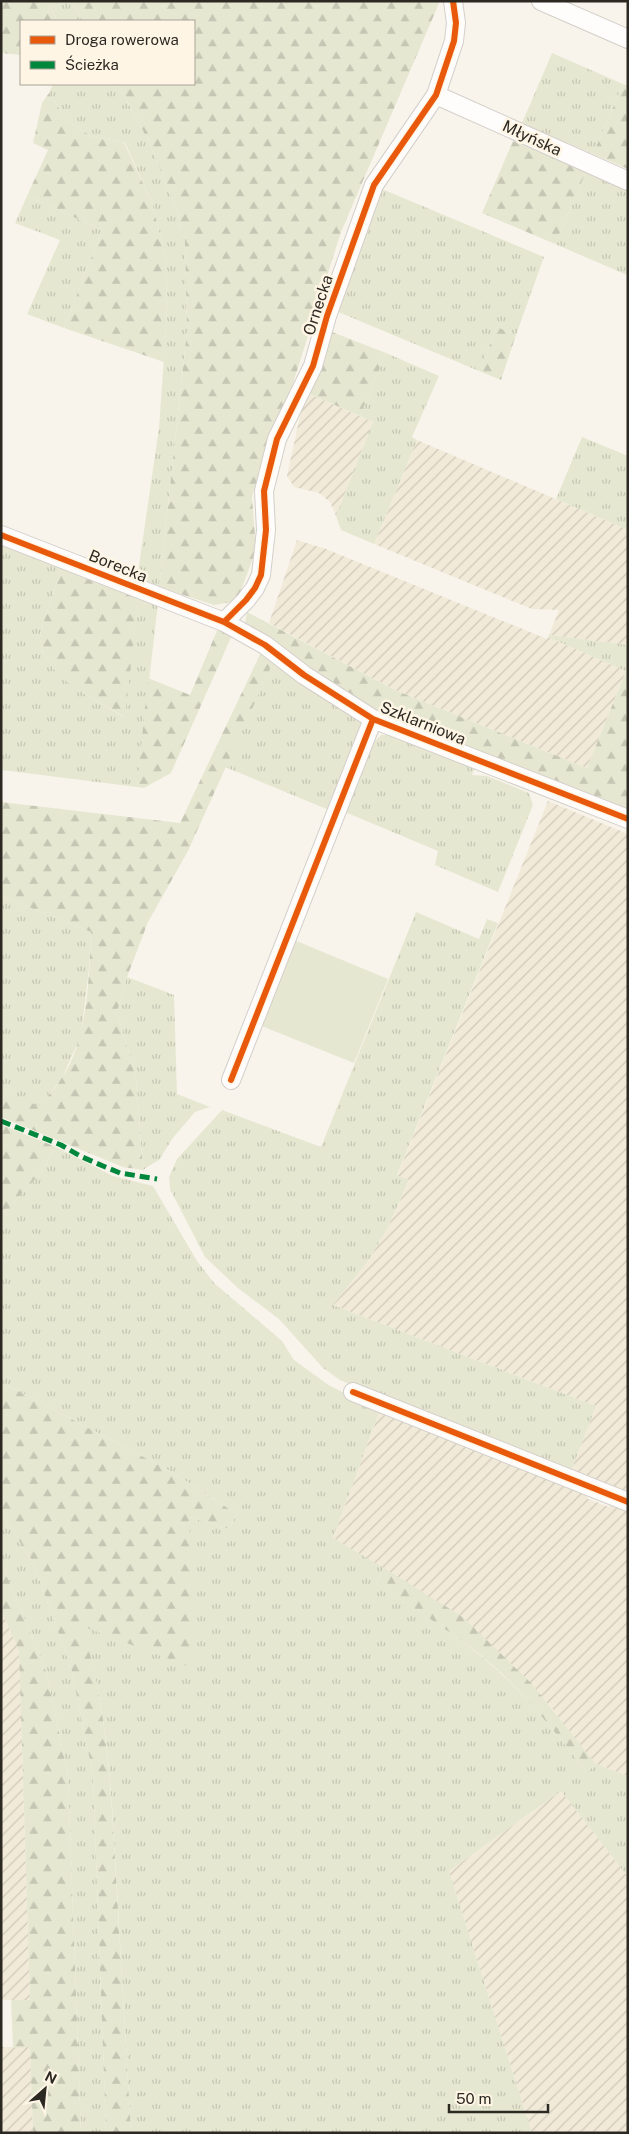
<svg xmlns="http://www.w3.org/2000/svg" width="629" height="2134" font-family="'Public Sans',sans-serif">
<defs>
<pattern id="industrial-furrows" width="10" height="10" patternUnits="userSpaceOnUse" patternTransform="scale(1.25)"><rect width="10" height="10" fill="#f2ead9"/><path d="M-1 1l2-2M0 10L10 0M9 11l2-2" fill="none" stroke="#d0c9ba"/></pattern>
<pattern id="grass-tufts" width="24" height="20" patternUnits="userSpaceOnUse" patternTransform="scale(1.25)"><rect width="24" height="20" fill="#e6e7d1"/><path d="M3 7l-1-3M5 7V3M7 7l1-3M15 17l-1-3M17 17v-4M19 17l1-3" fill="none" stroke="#c5c6b3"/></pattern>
<pattern id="forest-firs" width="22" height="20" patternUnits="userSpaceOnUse" patternTransform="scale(1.25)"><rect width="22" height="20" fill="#e6e7d1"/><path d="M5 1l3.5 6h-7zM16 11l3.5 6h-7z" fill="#c5c6b3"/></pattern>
</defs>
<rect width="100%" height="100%" fill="#f8f4eb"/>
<path fill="url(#industrial-furrows)" d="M 305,392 L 373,422 L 336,516 L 330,502 L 319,493 L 294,487 L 287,476 Z
M 417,440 L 628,530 L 628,645 L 549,635 L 559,610 L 532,609 L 374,544 Z
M 297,540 L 326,549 L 547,639 L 548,637 L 626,671 L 587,768 L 397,691 L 269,623 Z
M 548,801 L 628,834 L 628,1493 L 571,1471 L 596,1406 L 333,1305 L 368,1261 L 386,1231 L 409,1181 L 397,1176 Z
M 380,1410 L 586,1493 L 588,1499 L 609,1507 L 611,1503 L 628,1510 L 628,1776 L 596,1764 L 589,1758 L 551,1707 L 463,1617 L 333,1538 Z
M 1,1610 L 19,1651 L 30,2000 L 1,2000 Z
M 561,1791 L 628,1877 L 628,2133 L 532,2133 L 449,1871 Z
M 1,2047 L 30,2047 L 33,2133 L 1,2133 Z"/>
<path fill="url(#grass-tufts)" d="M 46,1 L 71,1 L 83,21 L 58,21 Z
M 552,53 L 623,84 L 593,154 L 522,123 Z
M 53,84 L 118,84 L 148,140 L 175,205 L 185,240 L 187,331 L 159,587 L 137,579 L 159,428 L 166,329 L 167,263 L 152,203 L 125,143 L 91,136 L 67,121 L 49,93 Z
M 586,172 L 628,190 L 627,275 L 555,244 Z
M 382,189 L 544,257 L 516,335 L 497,327 L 479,371 L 336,311 Z
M 27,196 L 102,230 L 64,328 L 27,314 L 60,240 L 15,223 Z
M 386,353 L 439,376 L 412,437 L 417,440 L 374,544 L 341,530 L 336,516 L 373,422 L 360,416 Z
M 582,437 L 628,456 L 628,530 L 556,499 Z
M 1,543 L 62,566 C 59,578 39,631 40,639 C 44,677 95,699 124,717 L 139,595 L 158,603 L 137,787 L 1,770 Z
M 549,635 L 628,645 L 628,672 L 548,637 Z
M 274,660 L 362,724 L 329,810 L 225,767 Z
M 397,734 L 475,766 L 472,775 L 487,776 L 529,793 L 533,805 L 498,892 L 435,865 L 438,851 L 345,812 L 375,741 L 381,735 Z
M 1,896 L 91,932 L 89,968 L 81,1036 L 62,1078 L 39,1107 L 1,1091 Z
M 416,912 L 479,939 L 487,919 L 498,923 L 397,1175 L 409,1180 L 386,1231 L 368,1261 L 333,1305 L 596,1406 L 571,1471 L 381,1399 L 340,1380 L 323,1368 L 279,1319 L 239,1289 L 205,1257 L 170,1189 L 169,1177 L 177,1159 L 222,1110 L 321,1147 Z
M 127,977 L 174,995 L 177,1094 L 210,1107 L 195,1112 L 172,1139 L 160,1159 L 143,1170 L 136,1078 L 117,1012 Z
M 56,1147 L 113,1176 L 153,1186 L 197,1261 L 214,1283 L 282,1341 L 294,1360 L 330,1386 L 380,1410 L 333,1538 L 384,1568 L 376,1583 C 417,1610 460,1636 496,1669 C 530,1700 558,1736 587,1772 L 596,1764 L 628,1776 L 628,1877 L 561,1791 L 449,1871 L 532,2133 L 131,2133 C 126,2046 121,1959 116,1872 C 111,1789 108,1705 81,1626 L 189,1517 L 229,1529 L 237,1514 L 170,1471 L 1,1382 L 1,1216 L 39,1175 Z
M 1,1513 L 33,1562 L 71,1668 L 93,1775 L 106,2133 L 81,2133 L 68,1776 L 47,1674 L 1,1561 Z"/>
<path fill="url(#forest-firs)" d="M 1,1 L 46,1 L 58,21 L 21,21 L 21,55 L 1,53 Z
M 71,1 L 440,1 L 341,232 L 287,402 L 265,451 L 252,497 L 256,550 L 237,601 L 214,605 L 159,587 L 187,331 L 185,240 L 175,205 L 148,140 L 118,84 L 194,84 L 194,21 L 83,21 Z
M 623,84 L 628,86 L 628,169 L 593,154 Z
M 49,93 L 67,121 L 91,136 L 124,143 L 152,203 L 167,263 L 166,329 L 164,362 L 64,328 L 102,230 L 27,196 L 48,150 L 33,143 L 42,103 Z
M 513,141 L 586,172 L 555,244 L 482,213 Z
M 497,327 L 516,335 L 501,380 L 479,371 Z
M 332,332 L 386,353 L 360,416 L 305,392 Z
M 62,566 L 139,595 L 125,717 C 94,698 45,679 40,639 C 39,631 59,578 62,566 Z
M 247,612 L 397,691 L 587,768 L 626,671 L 628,672 L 628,811 L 386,718 L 349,697 L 245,624 Z
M 219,626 L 233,633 L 171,773 L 144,788 L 137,787 L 148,678 L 190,695 Z
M 262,650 L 274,660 L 188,851 L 148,922 L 127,977 L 117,1012 L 136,1078 L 143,1170 L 123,1167 L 1,1117 L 1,1091 L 39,1106 C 46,1098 55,1089 61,1079 C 88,1041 89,977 91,932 L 1,896 L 1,802 L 180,823 Z
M 2,1125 L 56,1147 L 39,1175 L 1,1216 Z
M 1,1382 L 170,1471 L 237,1514 L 229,1529 L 189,1517 L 195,1669 L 82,1626 C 108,1707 111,1792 116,1876 C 121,1962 126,2047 131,2133 L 106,2133 L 93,1775 L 71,1668 L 33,1562 L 1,1513 Z
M 1,1561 L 47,1674 L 68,1776 L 81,2133 L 33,2133 L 30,2047 L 13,2048 L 11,2000 L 30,2000 L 19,1651 L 1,1610 Z
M 384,1568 L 463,1617 L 531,1683 L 596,1764 L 587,1772 C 558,1736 530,1700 497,1669 C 460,1636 417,1611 376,1583 Z"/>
<path fill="#e6e7d1" d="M 294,940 L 388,979 L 354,1063 L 259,1025 Z"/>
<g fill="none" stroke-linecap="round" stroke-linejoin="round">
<g stroke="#d3cfc9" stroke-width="20">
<path id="minor" d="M 541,1 L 628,39
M 436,95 L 628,181
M 1,535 L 224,622 L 265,645 L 304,675 L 373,719 L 628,819
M 224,622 L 246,600 L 255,588 L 261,575 L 266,530 L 264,491 L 277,439 L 313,366 L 327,316 L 374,185 L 436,95 L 454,41 L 456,23 L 453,1
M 231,1080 L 373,719
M 353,1392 L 628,1502"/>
</g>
<use href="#minor" stroke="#fefdfc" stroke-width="18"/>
<path stroke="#00873e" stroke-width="5" stroke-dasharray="10 5" stroke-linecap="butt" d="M 1,1121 L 61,1145 L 80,1156 L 103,1166 L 120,1173 L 157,1179"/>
<g stroke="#fef5e5" stroke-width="9">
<path id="cycleway" d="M 1,535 L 224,622 L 265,645 L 304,675 L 373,719 L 628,819
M 224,622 L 246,600 L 255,588 L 261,575 L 266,530 L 264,491 L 277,439 L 313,366 L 327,316 L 374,185 L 436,95 L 454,41 L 456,23 L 453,1
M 231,1080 L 373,719
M 353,1392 L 628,1502"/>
</g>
<use href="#cycleway" stroke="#e8590c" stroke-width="6"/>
</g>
<g text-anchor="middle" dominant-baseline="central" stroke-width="5" stroke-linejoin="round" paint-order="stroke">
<g font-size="16" fill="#2c2923" stroke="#fef5e5">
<text transform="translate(532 138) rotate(25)">Młyńska</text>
<text transform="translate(318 305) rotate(-72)">Ornecka</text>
<text transform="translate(118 566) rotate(22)">Borecka</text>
<text transform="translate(423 723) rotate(22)">Szklarniowa</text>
</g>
</g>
<rect width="629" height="2134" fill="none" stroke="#2c2923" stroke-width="5"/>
<rect x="20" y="20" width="175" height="65" fill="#fef5e5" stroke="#aaa397"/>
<rect x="30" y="36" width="25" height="8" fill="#e8590c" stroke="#aaa397"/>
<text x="65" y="45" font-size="15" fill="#2c2923">Droga rowerowa</text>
<rect x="30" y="61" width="25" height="8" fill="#00873e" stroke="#aaa397"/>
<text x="65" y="70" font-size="15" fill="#2c2923">Ścieżka</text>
<g transform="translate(45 2089) rotate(27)" stroke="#fef5e5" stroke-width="4" paint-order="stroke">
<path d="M0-4L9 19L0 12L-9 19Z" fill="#2c2923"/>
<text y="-8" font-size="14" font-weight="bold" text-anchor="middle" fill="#2c2923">N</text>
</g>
<path d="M449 2104v8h99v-8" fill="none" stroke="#2c2923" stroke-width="2.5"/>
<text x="456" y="2104" font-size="15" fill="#2c2923" stroke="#fef5e5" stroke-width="4" paint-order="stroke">50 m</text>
</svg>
